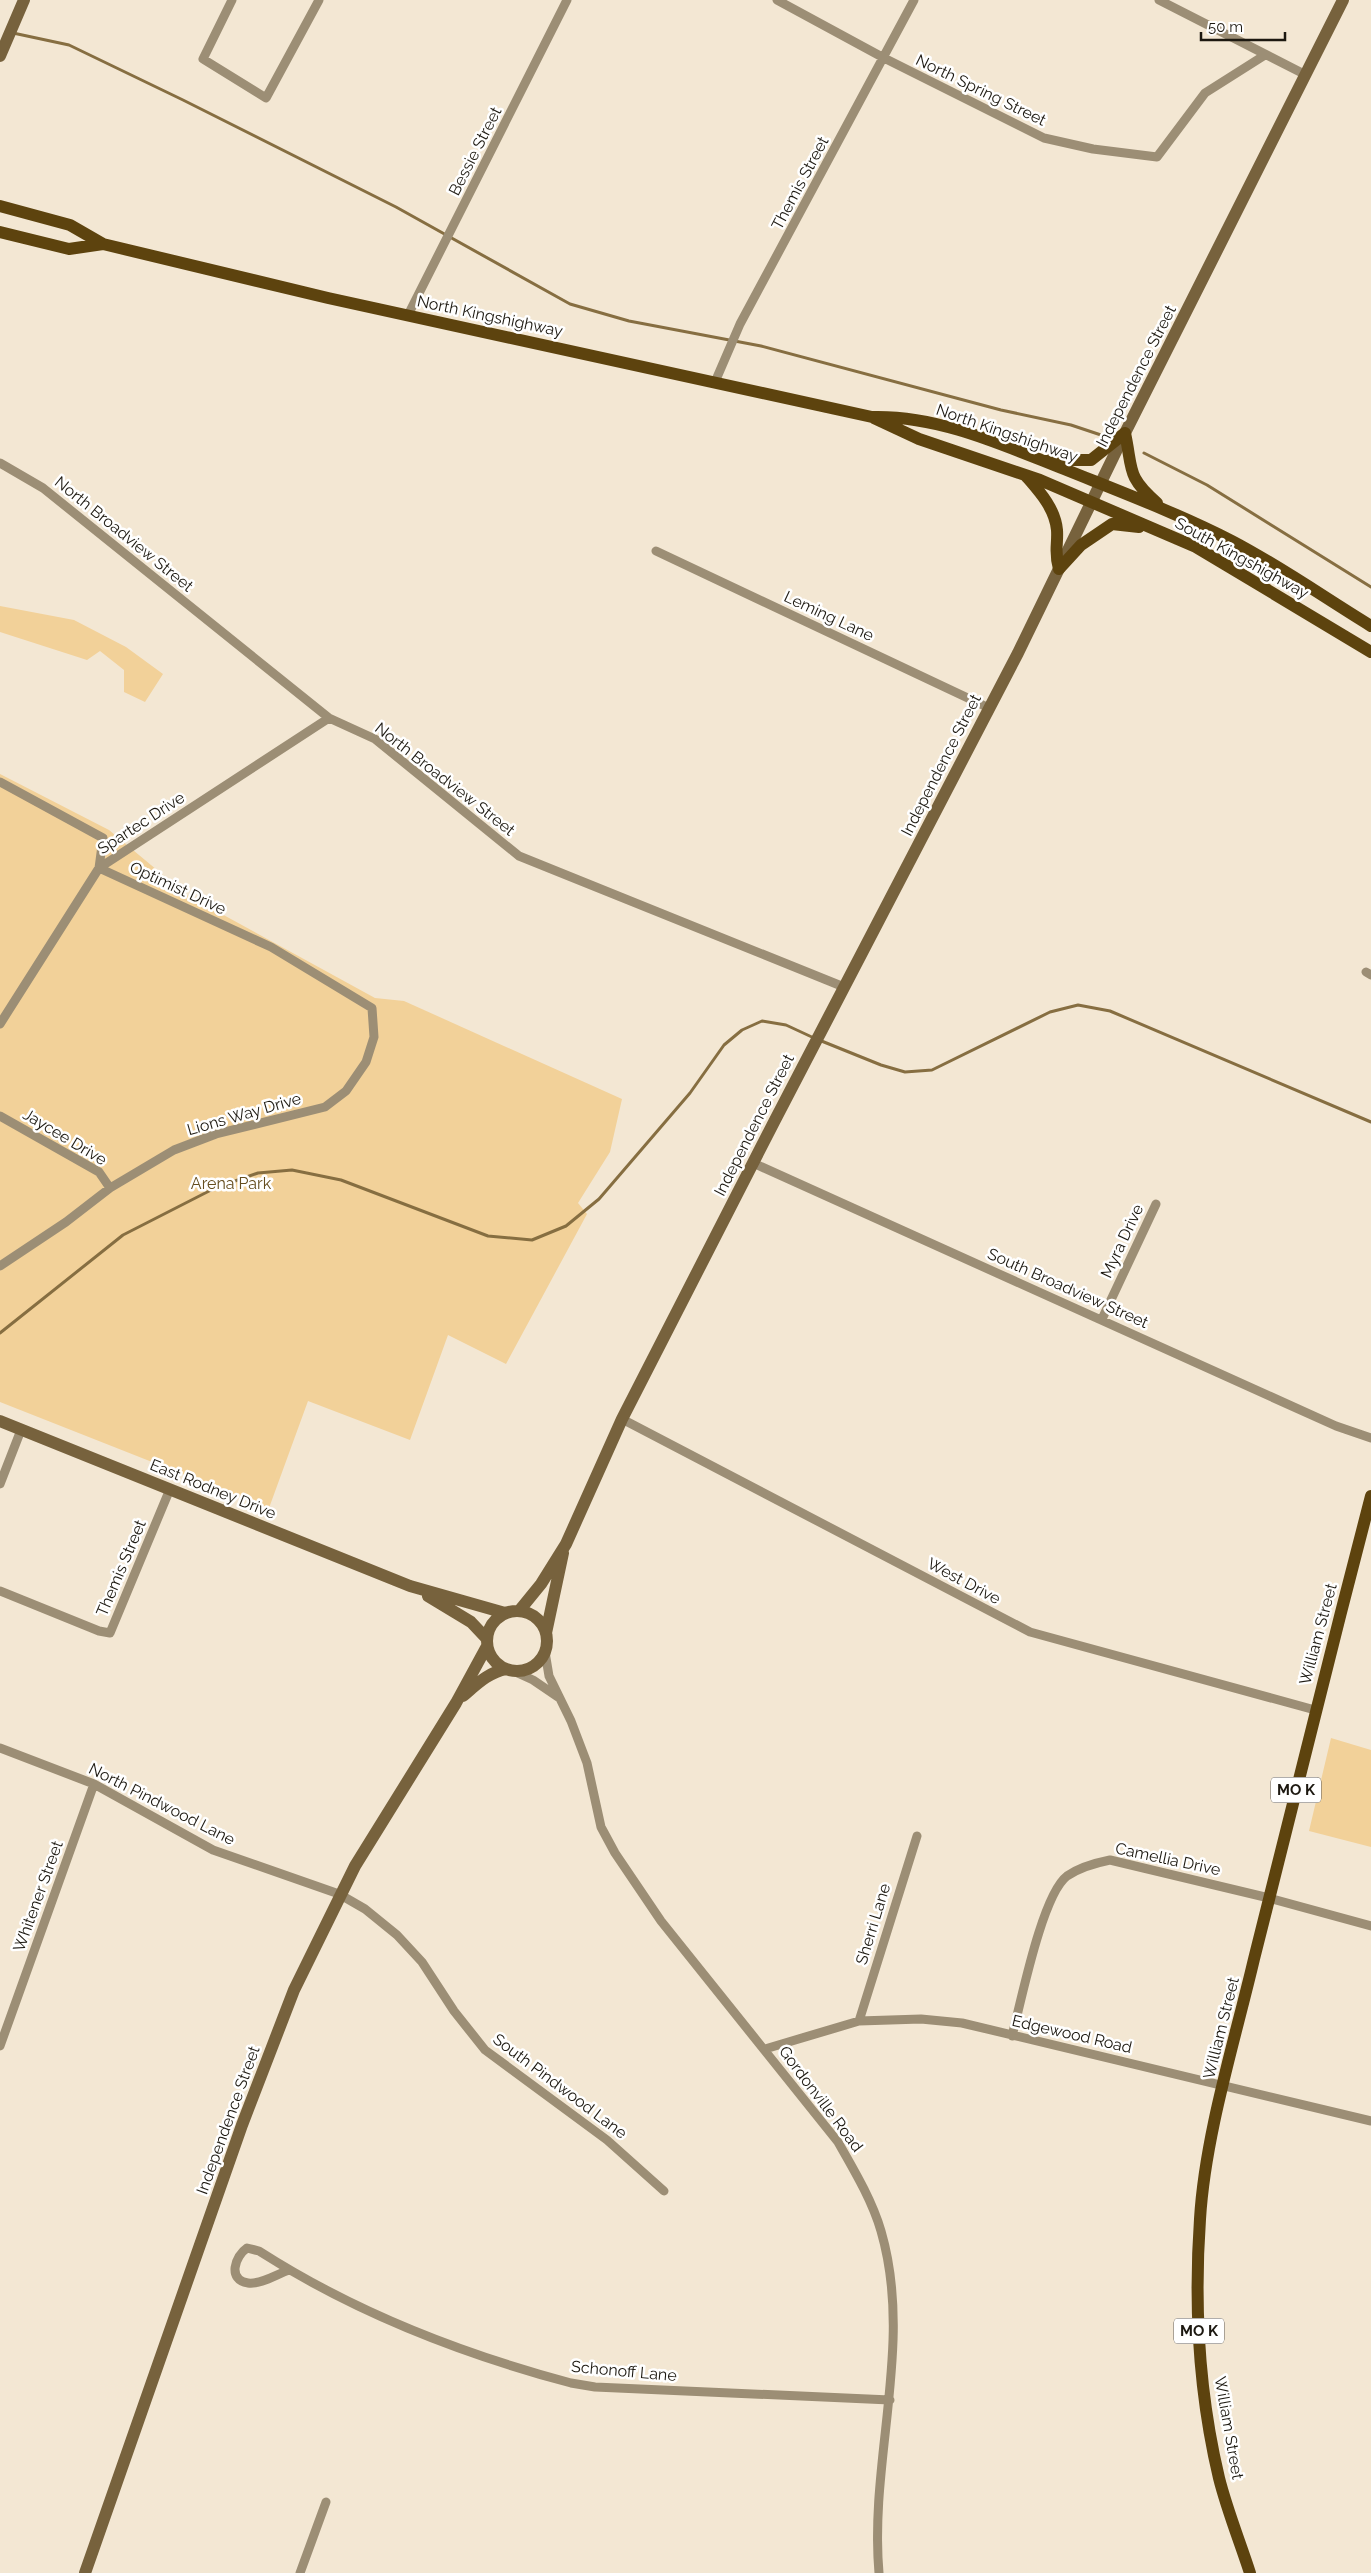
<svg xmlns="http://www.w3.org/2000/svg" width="1371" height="2573" font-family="Raleway,sans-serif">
<rect width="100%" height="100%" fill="#f3e7d3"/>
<path fill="#f2d199" d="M 0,606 L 74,620 L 126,647 L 163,674 L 145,702 L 124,692 L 124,670 L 100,651 L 87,660 L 0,632 Z
M 0,774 L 109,830 L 187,895 L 375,998 L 404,1001 L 622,1099 L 610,1152 L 578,1203 L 587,1214 L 506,1364 L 448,1335 L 410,1440 L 308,1401 L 269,1508 L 0,1402 Z
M 1331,1738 L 1371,1750 L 1371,1847 L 1309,1831 Z"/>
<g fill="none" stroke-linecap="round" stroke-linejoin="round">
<path stroke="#866e41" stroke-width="3" d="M 13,33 L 69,45 L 183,100 L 396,207 L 570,304 L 629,321 L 761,346 L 1001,410 L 1071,425 L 1104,436
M 1144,453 L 1207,485 L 1371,587
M 819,1040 L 881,1065 L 905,1072 L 932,1070 L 1050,1012 L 1078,1005 L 1110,1011 L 1371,1122
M 0,1333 L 123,1235 L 215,1188 L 258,1173 L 292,1170 L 341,1180 L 488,1236 L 532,1240 L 566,1226 L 599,1199 L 690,1093 L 724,1045 L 742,1030 L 762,1021 L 786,1025 L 814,1038"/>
<path stroke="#9c8e75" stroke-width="9" d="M 232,0 L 203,59 L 266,98 L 319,0
M 777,0 L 884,58 L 1044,138 L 1093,149 L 1157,157 L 1205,93 L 1265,55
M 1159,0 L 1306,75
M 408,315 L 567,0
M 715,382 L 740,324 L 914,0
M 0,463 L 43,488 L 329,718 L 375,739 L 519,856 L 844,987
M 656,551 L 989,708
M 0,782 L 103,838 L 99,868 L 271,947 L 372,1008 L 374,1037 L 366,1062 L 346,1091 L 325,1107 L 216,1134 L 174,1150 L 110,1188 L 66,1222 L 0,1266
M 1366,972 L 1371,975
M 0,1024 L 99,868 L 329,718
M 0,1116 L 99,1172 L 110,1188
M 753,1163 L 1336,1426 L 1371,1438
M 1102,1319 L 1156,1204
M 622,1419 L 1030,1632 L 1315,1710
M 0,1484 L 21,1430
M 0,1591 L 99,1631 L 110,1633 L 170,1489
M 545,1652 L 549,1676 L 571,1721 L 587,1763 L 601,1827 L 615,1853 L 661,1921 L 838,2142 C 854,2170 872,2200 881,2231 C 914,2344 869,2459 879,2573
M 511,1670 L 533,1680 L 558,1697
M 0,1748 L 94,1784 L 213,1850 L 339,1894 L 365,1909 L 397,1935 L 422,1962 L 454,2011 L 485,2050 L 607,2140 L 664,2191
M 859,2021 L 917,1836
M 1012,2036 C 1021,2002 1042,1895 1067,1876 C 1080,1867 1095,1863 1110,1860 L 1269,1898 L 1371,1926
M 0,2046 L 94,1784
M 765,2049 L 859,2021 L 921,2019 L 962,2023 L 1371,2121
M 289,2270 C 277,2274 260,2285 248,2283 C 227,2280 235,2256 247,2248 L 259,2251 C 354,2312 462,2354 571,2383 L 595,2387 L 890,2400
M 300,2573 L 326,2502"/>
<path stroke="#77623d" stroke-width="12" d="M 0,56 L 24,0
M 0,1421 L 410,1586 L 505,1613
M 428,1596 L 471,1622 L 487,1639
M487 1641a30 30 0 1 1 60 0a30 30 0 1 1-60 0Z
M 519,1611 L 541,1584 L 566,1544 L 622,1419 L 774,1122 L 1018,653 L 1125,433 L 1343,0
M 546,1633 L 563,1553
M 463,1696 C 476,1685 489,1672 506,1669
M 85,2573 L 242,2125 L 294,1990 L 355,1866 L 456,1703 L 487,1646"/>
<path stroke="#5d430e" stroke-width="12" d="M 0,206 L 70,225 L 103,244 L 328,298 L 872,417 C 938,415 1003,445 1064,469 C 1121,492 1177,513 1232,541 C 1280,566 1325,598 1371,626
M 0,232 L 69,249 L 103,244
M 874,418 L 919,439 L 1040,480 L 1196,547 L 1371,652
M 1049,460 L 1091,460 L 1125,433 C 1133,470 1126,476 1157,503
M 1026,476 C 1039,491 1055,508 1057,530 C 1058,545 1054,552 1059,569
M 1059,569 L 1081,545 L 1112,524 L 1139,527
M 1250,2573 C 1240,2542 1227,2510 1219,2478 C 1199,2394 1194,2305 1200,2219 C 1205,2135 1235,2040 1254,1959 C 1292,1804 1331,1650 1371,1496"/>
</g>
<g text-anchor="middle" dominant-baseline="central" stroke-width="5" stroke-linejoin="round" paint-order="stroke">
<g fill="#fff" stroke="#605d58" stroke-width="1">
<rect x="1271" y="1777.5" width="50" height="25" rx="4"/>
<rect x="1174" y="2318.5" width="50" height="25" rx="4"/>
</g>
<g font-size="15" font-weight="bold" fill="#1c1810">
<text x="1296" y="1790">MO K</text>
<text x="1199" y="2331">MO K</text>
</g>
<g font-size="16" fill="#1c1810" stroke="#fff">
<text transform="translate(981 90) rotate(26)">North Spring Street</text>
<text transform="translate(475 151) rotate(-63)">Bessie Street</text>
<text transform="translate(800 183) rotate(-62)">Themis Street</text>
<text transform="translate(490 316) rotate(12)">North Kingshighway</text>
<text transform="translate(1136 376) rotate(-63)">Independence Street</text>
<text transform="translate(1007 433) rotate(19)">North Kingshighway</text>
<text transform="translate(124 534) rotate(39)">North Broadview Street</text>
<text transform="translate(1242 558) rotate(29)">South Kingshighway</text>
<text transform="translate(829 616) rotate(25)">Leming Lane</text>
<text transform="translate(941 765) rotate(-63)">Independence Street</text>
<text transform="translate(445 779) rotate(38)">North Broadview Street</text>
<text transform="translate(141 823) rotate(-33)">Spartec Drive</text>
<text transform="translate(178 888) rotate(25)">Optimist Drive</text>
<text transform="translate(244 1114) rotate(-16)">Lions Way Drive</text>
<text transform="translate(754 1125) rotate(-63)">Independence Street</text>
<text transform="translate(65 1137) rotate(31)">Jaycee Drive</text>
<text transform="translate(1122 1241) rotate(-65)">Myra Drive</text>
<text transform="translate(1068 1288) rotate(24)">South Broadview Street</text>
<text transform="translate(213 1489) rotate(22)">East Rodney Drive</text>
<text transform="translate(121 1568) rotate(-67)">Themis Street</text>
<text transform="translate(964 1581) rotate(28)">West Drive</text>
<text transform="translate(1318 1634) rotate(-75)">William Street</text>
<text transform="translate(162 1804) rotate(27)">North Pindwood Lane</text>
<text transform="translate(1168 1859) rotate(12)">Camellia Drive</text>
<text transform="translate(38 1896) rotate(-70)">Whitener Street</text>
<text transform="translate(873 1924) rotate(-73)">Sherri Lane</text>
<text transform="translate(1221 2028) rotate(-76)">William Street</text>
<text transform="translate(1072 2034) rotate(13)">Edgewood Road</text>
<text transform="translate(560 2086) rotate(37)">South Pindwood Lane</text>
<text transform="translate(821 2099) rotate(53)">Gordonville Road</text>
<text transform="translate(228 2120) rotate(-70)">Independence Street</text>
<text transform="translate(624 2371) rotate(5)">Schonoff Lane</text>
<text transform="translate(1229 2428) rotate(80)">William Street</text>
</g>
<g font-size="16" fill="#654d1e" stroke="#fff">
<text x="231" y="1183">Arena Park</text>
</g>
</g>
<path d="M1201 32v8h84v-8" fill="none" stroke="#1c1810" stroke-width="2.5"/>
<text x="1208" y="32" font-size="15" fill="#1c1810" stroke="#ffffff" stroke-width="4" paint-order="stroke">50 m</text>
</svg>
